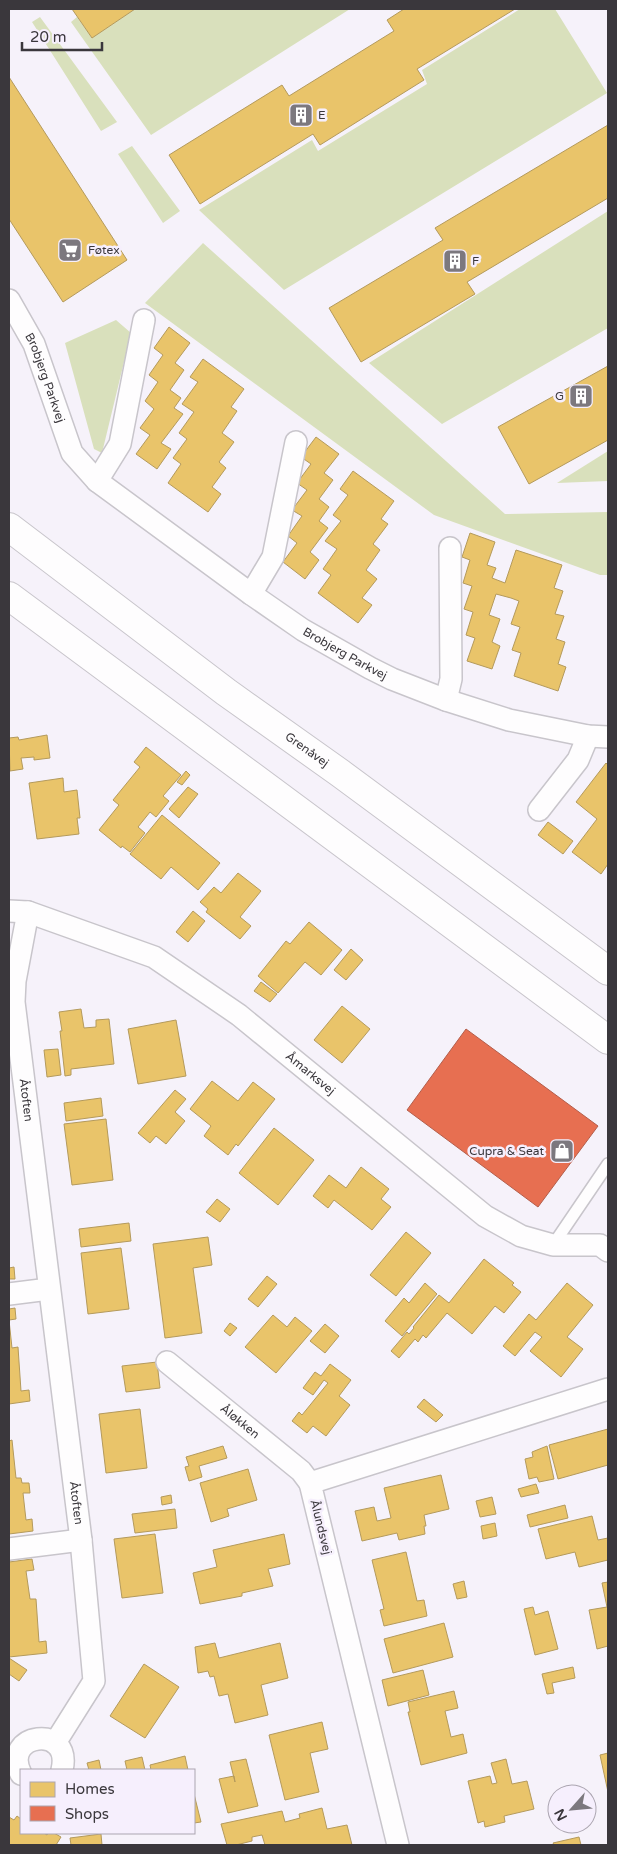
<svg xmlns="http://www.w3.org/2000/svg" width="617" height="1854" font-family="'Varela Round',sans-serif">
<rect width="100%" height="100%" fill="#f6f2fa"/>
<path fill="#d9e0bc" d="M 135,9 L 350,9 L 151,135 L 71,22 L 77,17 L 92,38 Z
M 520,9 L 555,9 L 607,93 L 284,290 L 199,210 L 312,140 L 318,151 L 427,84 L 422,70 Z
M 40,17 L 117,122 L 101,131 L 32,22 Z
M 132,146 L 180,211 L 163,223 L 118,154 Z
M 608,211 L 608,328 L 442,424 L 369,363 Z
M 203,243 L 505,514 L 608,512 L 608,575 L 600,575 L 434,515 L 145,303 Z
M 116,320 L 131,333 L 102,453 L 94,449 L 65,343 Z
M 608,451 L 608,481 L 557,483 Z"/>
<path fill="#e9c46a" stroke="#b49a5c" d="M 72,9 L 135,9 L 92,38 Z
M 404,9 L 515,9 L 417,69 L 424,80 L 320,145 L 313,134 L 200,204 L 169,155 L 282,85 L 289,96 L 394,31 L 387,20 Z
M 9,77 L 127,260 L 63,302 L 9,219 Z
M 608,125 L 608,198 L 467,282 L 475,294 L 361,362 L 329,308 L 443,240 L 435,228 Z
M 169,327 L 190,343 L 175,363 L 184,370 L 170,390 L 181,398 L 174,408 L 183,414 L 161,443 L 171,449 L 157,469 L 136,454 L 150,435 L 140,428 L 154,409 L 145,401 L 158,382 L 149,375 L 163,355 L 154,348 Z
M 203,359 L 244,389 L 231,407 L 237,411 L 222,433 L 234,442 L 219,462 L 226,468 L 212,487 L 221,494 L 208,512 L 168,483 L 181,464 L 173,458 L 187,439 L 179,433 L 194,412 L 182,404 L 198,382 L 190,377 Z
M 608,366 L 608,440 L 529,484 L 498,427 Z
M 316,437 L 339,454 L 324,473 L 333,480 L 319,499 L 329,507 L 319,521 L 328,528 L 310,552 L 319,560 L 305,579 L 283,562 L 297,543 L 288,536 L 302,516 L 292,510 L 307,490 L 297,483 L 311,464 L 301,457 Z
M 353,471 L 394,501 L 381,519 L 388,524 L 373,544 L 380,550 L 366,570 L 377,579 L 362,598 L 372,605 L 358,623 L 318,593 L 331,575 L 323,569 L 337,549 L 325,541 L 341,521 L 333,515 L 348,495 L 340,489 Z
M 470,533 L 495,542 L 487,565 L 496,568 L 492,578 L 505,583 L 516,550 L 562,565 L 554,588 L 563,591 L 555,614 L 564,616 L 556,639 L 565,642 L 558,664 L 566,667 L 558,691 L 514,676 L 521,653 L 512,650 L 520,627 L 511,624 L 519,601 L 511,598 L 496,594 L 489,615 L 500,619 L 492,642 L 500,646 L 492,669 L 467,661 L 475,638 L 466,635 L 473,612 L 464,609 L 472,586 L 463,583 L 470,560 L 462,557 Z
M 47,735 L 50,758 L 34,760 L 34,757 L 21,758 L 23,769 L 10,771 L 9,738 L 18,737 L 19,740 Z
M 146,747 L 181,775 L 163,796 L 169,801 L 156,817 L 150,812 L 138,827 L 145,833 L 130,852 L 122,846 L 121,848 L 99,830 L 119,805 L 113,800 L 140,767 L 134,762 Z
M 606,763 L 608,765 L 608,864 L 601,874 L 572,852 L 597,819 L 576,802 Z
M 186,771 L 190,775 L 182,785 L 177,782 Z
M 63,778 L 64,792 L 77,790 L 80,818 L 77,818 L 79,834 L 37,839 L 29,783 Z
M 188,787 L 198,794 L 179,818 L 169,809 Z
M 162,815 L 220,863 L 198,890 L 171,867 L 161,879 L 130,854 Z
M 548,822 L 573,841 L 563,854 L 538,835 Z
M 238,873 L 261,891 L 240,917 L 251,926 L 240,939 L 206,912 L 208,909 L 200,902 L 214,887 L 221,893 Z
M 193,911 L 205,921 L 188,942 L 176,932 Z
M 309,922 L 342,950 L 321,975 L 305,962 L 278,993 L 258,976 L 286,941 L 290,944 Z
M 351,949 L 363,960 L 346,980 L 334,970 Z
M 261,982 L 277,994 L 270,1002 L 254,991 Z
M 342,1006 L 370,1029 L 342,1063 L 314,1040 Z
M 81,1009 L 84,1028 L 96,1027 L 96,1020 L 109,1019 L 114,1064 L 71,1069 L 71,1075 L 65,1076 L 60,1031 L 62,1031 L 59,1012 Z
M 176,1020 L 186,1076 L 138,1084 L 128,1029 Z
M 58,1049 L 61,1075 L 47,1077 L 44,1050 Z
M 212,1081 L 238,1101 L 253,1082 L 275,1099 L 238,1146 L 236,1144 L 228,1155 L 204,1136 L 211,1126 L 190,1109 Z
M 175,1090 L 186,1099 L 175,1112 L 185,1121 L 166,1144 L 156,1136 L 150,1143 L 138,1133 Z
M 101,1098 L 103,1116 L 66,1121 L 64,1103 Z
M 106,1119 L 113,1180 L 72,1185 L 64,1124 Z
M 274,1128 L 314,1160 L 278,1205 L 239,1173 Z
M 361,1167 L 389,1189 L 381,1199 L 391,1207 L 372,1230 L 334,1200 L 328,1208 L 313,1196 L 329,1175 L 346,1188 Z
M 217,1199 L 230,1209 L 220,1222 L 206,1212 Z
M 129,1223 L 131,1241 L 81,1247 L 79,1229 Z
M 406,1232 L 431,1253 L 396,1296 L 370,1275 Z
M 208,1237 L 212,1265 L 193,1268 L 202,1333 L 165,1338 L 153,1244 Z
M 121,1248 L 129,1309 L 88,1314 L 81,1253 Z
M 484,1259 L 514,1283 L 512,1285 L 521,1292 L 504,1313 L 495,1306 L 472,1334 L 447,1313 L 426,1338 L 423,1335 L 418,1342 L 415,1339 L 399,1358 L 391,1351 L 407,1332 L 409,1334 L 414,1328 L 413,1327 L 439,1295 L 449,1303 Z
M 14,1267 L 15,1279 L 9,1279 L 9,1268 Z
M 267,1276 L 277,1284 L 258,1307 L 248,1299 Z
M 425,1283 L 437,1294 L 402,1336 L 385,1321 L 404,1298 L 409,1303 Z
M 567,1283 L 593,1305 L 567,1337 L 583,1349 L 561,1377 L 530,1351 L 542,1337 L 535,1332 L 515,1356 L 503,1346 L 529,1314 L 536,1320 Z
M 15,1308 L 16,1319 L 9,1320 L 12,1348 L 18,1347 L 21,1391 L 29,1390 L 30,1401 L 9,1404 L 9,1309 Z
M 273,1315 L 287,1327 L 295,1317 L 312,1331 L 276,1373 L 245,1347 Z
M 230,1323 L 237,1328 L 230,1336 L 224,1331 Z
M 325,1324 L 339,1336 L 325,1353 L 310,1341 Z
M 157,1362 L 160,1388 L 126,1392 L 122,1366 Z
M 330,1364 L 351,1380 L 339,1396 L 350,1405 L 326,1436 L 313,1426 L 307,1433 L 292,1421 L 299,1412 L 302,1415 L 328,1383 L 324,1380 L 313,1395 L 303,1388 L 315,1372 L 321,1376 Z
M 424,1399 L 443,1415 L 436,1422 L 417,1407 Z
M 140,1409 L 147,1468 L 106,1473 L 99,1414 Z
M 608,1429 L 608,1465 L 558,1479 L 549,1445 Z
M 12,1440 L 16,1478 L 21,1478 L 22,1483 L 29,1483 L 30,1493 L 23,1493 L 26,1520 L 32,1519 L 33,1531 L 9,1534 L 9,1441 Z
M 223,1446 L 227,1458 L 199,1466 L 202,1477 L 189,1481 L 185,1467 L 189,1466 L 186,1457 Z
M 547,1446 L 554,1479 L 539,1482 L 537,1477 L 529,1479 L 525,1459 L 533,1457 L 532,1452 Z
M 248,1469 L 257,1500 L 227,1509 L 229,1516 L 211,1522 L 200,1483 Z
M 441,1475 L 449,1509 L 424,1515 L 426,1526 L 424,1526 L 425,1534 L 399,1540 L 397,1533 L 362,1541 L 355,1511 L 374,1507 L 377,1521 L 391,1518 L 384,1488 Z
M 536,1484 L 539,1493 L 521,1497 L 518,1489 Z
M 171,1495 L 172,1503 L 162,1505 L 161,1497 Z
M 492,1497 L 496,1514 L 480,1517 L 476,1501 Z
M 565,1505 L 568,1518 L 530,1527 L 527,1515 Z
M 175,1509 L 177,1528 L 135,1533 L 132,1514 Z
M 592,1516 L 598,1540 L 608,1538 L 608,1560 L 579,1567 L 575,1552 L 546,1559 L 538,1529 Z
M 495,1523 L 497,1536 L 483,1539 L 481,1526 Z
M 155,1534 L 163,1593 L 122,1598 L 114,1539 Z
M 284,1534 L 290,1564 L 268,1569 L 273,1586 L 242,1593 L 242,1596 L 200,1604 L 193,1573 L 217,1567 L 213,1550 Z
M 406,1552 L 417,1601 L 424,1600 L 427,1616 L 384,1626 L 380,1610 L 384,1609 L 372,1560 Z
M 32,1559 L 34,1570 L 26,1571 L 30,1599 L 36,1599 L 39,1642 L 46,1641 L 47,1653 L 9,1657 L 9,1562 Z
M 464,1581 L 467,1597 L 457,1599 L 453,1584 Z
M 608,1582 L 608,1646 L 597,1649 L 589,1610 L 607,1607 L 602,1583 Z
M 533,1607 L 535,1615 L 548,1611 L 558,1649 L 535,1655 L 524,1609 Z
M 444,1623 L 453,1657 L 393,1673 L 384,1639 Z
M 215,1643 L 219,1658 L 280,1643 L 288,1678 L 261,1685 L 268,1715 L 235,1723 L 228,1694 L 219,1696 L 214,1676 L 210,1677 L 208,1671 L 198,1673 L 195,1647 Z
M 9,1658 L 27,1670 L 19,1681 L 9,1674 Z
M 144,1664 L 179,1687 L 145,1738 L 110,1716 Z
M 573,1667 L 575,1678 L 552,1683 L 554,1693 L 547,1694 L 542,1674 Z
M 423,1670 L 429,1695 L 388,1706 L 382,1680 Z
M 454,1691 L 458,1708 L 445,1711 L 451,1737 L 463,1734 L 467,1753 L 421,1765 L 408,1712 L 410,1712 L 408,1702 Z
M 322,1722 L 328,1749 L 310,1753 L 319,1792 L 285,1800 L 269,1735 Z
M 608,1753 L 608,1792 L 600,1755 Z
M 185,1756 L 188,1770 L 151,1770 L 150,1765 Z
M 142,1757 L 145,1770 L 127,1770 L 125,1761 Z
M 246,1759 L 258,1806 L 228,1813 L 219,1779 L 234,1776 L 235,1782 L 230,1762 Z
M 506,1759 L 512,1784 L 527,1781 L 534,1809 L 504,1816 L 505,1822 L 485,1827 L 484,1821 L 478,1823 L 468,1781 L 490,1776 L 492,1784 L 497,1783 L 491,1763 Z
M 99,1760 L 101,1770 L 89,1770 L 87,1763 Z
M 194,1794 L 201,1822 L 194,1823 Z
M 322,1808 L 327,1829 L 347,1825 L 352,1845 L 265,1845 L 262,1835 L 252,1837 L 252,1841 L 236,1845 L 227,1845 L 221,1824 L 282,1811 L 285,1822 L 300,1818 L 299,1814 Z
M 17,1816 L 21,1819 L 21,1833 L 44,1833 L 47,1835 L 48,1833 L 54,1833 L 61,1837 L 56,1845 L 9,1845 L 9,1817 L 14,1820 Z
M 101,1834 L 102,1845 L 71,1845 L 70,1838 Z
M 579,1837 L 581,1845 L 554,1845 L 553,1843 Z"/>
<path fill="#e76f51" stroke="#b35e4b" d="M 466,1029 L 598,1126 L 538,1207 L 407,1110 Z"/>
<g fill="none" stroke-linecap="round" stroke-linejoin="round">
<g stroke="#c8c5cb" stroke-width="14">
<path id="lane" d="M 553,1245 L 608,1164"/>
</g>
<g stroke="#c8c5cb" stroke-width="24">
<g id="street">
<path id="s1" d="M 9,300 L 34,344 L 72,453 L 97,481 L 251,594 L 303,630 L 370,668 L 392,679 L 446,700 L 509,720 L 588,736 L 608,737"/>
<path d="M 97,481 L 120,444 L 144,320"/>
<path d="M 251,594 L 273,557 L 296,442"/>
<path d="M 446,700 L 451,679 L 450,548"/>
<path d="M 539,810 L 578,760 L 588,736"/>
<path id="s2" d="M 9,911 L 28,912 L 154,957 L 239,1015 L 485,1216 L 521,1236 L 553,1245 L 600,1245 L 608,1251"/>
<path id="s3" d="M 28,912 L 15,981 L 14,1002 L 81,1540 L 94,1681 L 55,1743"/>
<path d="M 9,1294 L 49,1289"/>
<path id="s4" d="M 167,1362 L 301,1471 L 310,1483"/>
<path d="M 9,1549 L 81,1540"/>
<path d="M 21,1774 C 0,1733 73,1723 62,1770"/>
<path d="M 398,1845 L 310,1483 L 608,1389"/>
</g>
</g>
<g stroke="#c8c5cb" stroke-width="30">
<g id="secondary">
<path id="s5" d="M 9,527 L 226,692 L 340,773 L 608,971"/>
<path d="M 9,596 L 608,1040"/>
</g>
</g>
<use href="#lane" stroke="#fefdfe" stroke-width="11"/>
<use href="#street" stroke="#fefdfe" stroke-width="21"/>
<use href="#secondary" stroke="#fefdfe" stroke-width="28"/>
</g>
<defs>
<g id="building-square" transform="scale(1.25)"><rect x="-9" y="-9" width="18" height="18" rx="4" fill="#7c787e" stroke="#f6effd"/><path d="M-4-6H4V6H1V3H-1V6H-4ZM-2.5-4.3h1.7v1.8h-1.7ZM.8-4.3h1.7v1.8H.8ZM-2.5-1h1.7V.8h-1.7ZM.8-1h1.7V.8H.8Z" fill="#fff"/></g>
<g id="supermarket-square" transform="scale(1.25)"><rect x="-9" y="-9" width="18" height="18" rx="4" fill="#7c787e" stroke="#f6effd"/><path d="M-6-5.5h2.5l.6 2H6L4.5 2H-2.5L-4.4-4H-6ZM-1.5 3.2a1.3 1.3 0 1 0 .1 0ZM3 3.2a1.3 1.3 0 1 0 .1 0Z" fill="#fff"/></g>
<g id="shop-square" transform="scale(1.25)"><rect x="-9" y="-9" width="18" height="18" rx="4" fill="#7c787e" stroke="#f6effd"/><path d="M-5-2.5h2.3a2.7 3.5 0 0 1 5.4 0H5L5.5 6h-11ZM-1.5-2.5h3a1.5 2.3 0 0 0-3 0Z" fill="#fff"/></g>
</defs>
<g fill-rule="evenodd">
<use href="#building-square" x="301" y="115"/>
<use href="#supermarket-square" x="70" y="250"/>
<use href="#building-square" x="455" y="261"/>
<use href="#building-square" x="581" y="396"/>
<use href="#shop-square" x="562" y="1151"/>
</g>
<g text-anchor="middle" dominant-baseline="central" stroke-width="5" stroke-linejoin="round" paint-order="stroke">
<g font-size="12" fill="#3a373c" stroke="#f6effd" text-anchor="start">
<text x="318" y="115">E</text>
<text x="88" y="250">Føtex</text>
<text x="472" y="261">F</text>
<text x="564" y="396" text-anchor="end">G</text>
<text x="544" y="1151" text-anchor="end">Cupra &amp; Seat</text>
</g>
<g font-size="12" fill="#3a373c" stroke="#f6effd">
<text stroke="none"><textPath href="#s1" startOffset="86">Brobjerg Parkvej</textPath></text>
<text stroke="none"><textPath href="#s1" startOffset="506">Brobjerg Parkvej</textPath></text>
<text stroke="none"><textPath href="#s5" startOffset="372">Grenåvej</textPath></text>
<text stroke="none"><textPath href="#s2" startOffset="348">Åmarksvej</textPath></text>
<text stroke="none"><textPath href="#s3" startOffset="190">Åtoften</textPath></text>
<text stroke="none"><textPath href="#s4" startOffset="94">Åløkken</textPath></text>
<text stroke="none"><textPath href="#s3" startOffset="596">Åtoften</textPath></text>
<text transform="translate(321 1527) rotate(76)">Ålundsvej</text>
</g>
</g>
<rect width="617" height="1854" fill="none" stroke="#3a373c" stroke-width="20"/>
<rect x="20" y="1769" width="175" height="65" fill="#f6effd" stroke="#aba5b0"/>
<rect x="30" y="1782" width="25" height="15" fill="#e9c46a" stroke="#aba5b0"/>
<text x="65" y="1794" font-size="15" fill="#3a373c">Homes</text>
<rect x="30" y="1806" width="25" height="15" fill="#e76f51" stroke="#aba5b0"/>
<text x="65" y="1819" font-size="15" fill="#3a373c">Shops</text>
<g transform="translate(572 1809) rotate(243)"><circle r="24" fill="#f6effd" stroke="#aba5b0"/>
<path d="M0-4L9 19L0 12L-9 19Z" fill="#7c787e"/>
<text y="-8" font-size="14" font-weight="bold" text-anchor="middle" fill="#3a373c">N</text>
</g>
<path d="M22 42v8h80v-8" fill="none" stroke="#3a373c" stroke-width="2.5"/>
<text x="30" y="42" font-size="15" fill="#3a373c" stroke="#f6effd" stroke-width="4" paint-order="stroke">20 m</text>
</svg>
